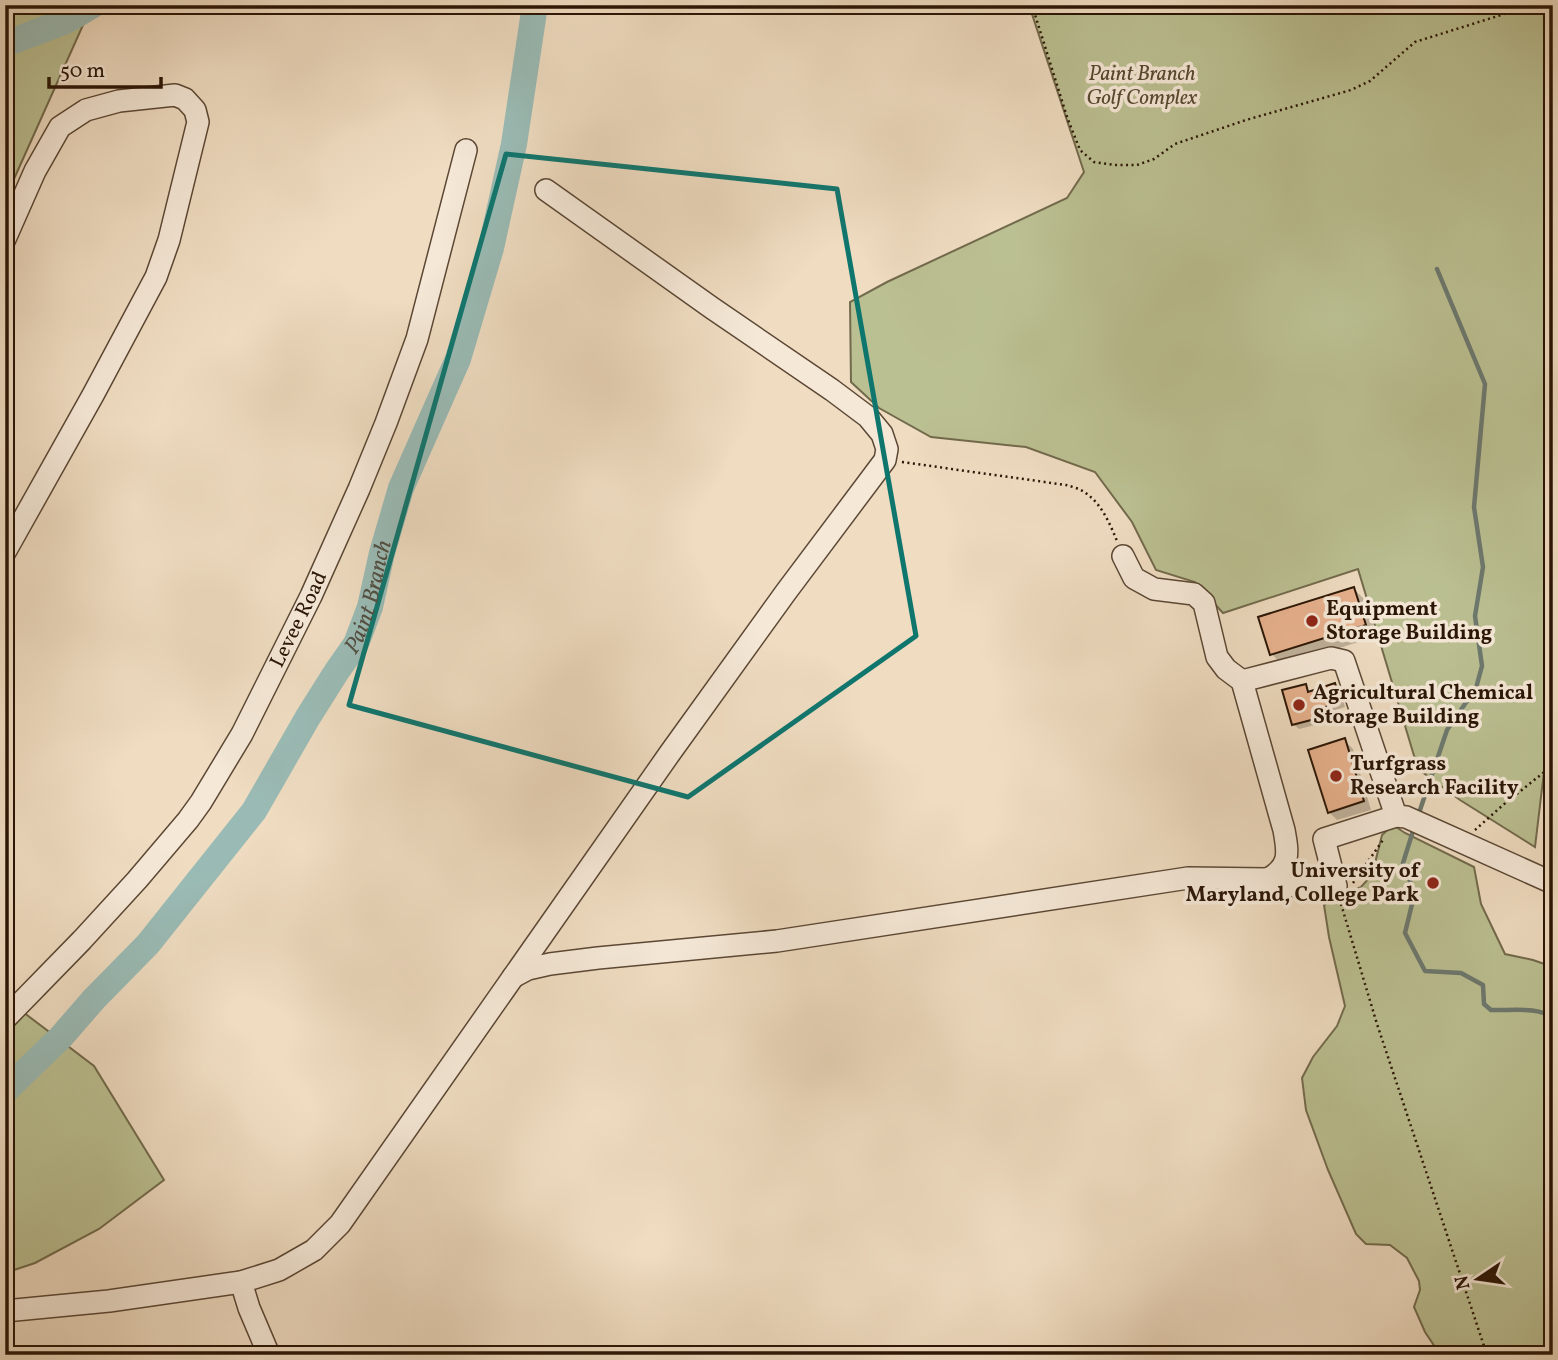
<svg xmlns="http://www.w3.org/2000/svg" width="1558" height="1360" font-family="Vollkorn,serif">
<rect width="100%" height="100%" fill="#efdcc1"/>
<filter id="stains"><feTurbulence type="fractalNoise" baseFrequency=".00286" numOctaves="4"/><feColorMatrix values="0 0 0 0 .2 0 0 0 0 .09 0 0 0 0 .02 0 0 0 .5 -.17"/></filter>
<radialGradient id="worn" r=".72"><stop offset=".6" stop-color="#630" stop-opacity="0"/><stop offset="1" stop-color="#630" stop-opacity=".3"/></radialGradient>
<path fill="#bbc092" stroke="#726a4c" stroke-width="2" d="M 5,5 L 92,5 L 5,199 Z
M 1029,5 L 1553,5 L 1553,755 L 1546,755 L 1535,847 L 1460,800 L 1418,769 L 1358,569 L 1223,613 L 1195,582 L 1156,570 L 1132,522 L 1095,472 L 1026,447 L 931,437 L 879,408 L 851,382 L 850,302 L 887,282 L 1067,198 L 1084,172 Z
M 1393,825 L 1405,833 L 1474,867 L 1481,904 L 1505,954 L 1533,960 L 1553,967 L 1553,1355 L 1437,1355 L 1435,1347 L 1425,1332 L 1414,1307 L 1420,1290 L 1419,1281 L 1407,1258 L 1390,1245 L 1366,1244 L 1356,1234 L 1328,1170 L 1306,1110 L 1302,1078 L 1313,1057 L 1337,1026 L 1345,1006 L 1329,937 L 1324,905 L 1361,887 L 1372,875 L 1382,835 Z
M 23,1012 L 94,1066 L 164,1180 L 99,1229 L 35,1263 L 5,1273 L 5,1031 Z"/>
<path fill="#0003" d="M 1354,589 L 1365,600 L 1377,636 L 1283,666 L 1272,654 Z
M 1335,685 L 1340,690 L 1345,707 L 1317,716 L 1319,724 L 1299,729 L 1293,724 L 1305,686 L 1311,692 Z
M 1344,740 L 1353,749 L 1371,810 L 1337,820 L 1329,812 Z"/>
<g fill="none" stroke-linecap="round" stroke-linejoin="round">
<path stroke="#6d796f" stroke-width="4.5" d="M 1419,813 L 1447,730 L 1476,688 L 1482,666 L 1475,616 L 1483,567 L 1474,507 L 1485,384 L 1437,269
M 1413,831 L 1403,863 L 1411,884 L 1413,900 L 1405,933 L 1425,971 L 1461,973 L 1483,985 L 1484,1004 L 1491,1010 C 1509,1011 1539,1006 1553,1018"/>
<g stroke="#9abbb5" stroke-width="26">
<path d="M 5,44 L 66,21 L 93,5"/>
<path id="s1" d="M 5,1091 L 61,1037 L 94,999 L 148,944 L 254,811 L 308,717 L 337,671 L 356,644 L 370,607 L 382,553 L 401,488 L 458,359 L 491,248 L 514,144 L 535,5"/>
</g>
</g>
<path fill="#e7b18d" stroke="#2a1505" stroke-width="2" d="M 1354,587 L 1366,625 L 1270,655 L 1258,617 Z
M 1335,683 L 1341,702 L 1313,711 L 1315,719 L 1292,725 L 1282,690 L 1306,684 L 1308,692 Z
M 1345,738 L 1364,801 L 1328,813 L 1308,750 Z"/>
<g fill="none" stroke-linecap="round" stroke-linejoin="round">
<g stroke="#5b4734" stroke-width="24">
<g id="minor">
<path d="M 5,239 L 35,171 L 60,127 L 86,110 L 119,101 L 175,95 L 185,99 L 195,110 L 198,122 L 169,240 L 156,277 L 93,395 L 5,552"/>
<path d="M 1123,556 L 1134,578 L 1154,589 L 1194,594 L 1204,603 L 1217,657 L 1226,669 L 1242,681 L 1284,830 C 1288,852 1291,866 1268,879"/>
<path d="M 1242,681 L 1331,658 L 1344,661 L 1396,816"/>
<path d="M 513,977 L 528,969 L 550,964 L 598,958 L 777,941 L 1188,878 L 1268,879 L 1287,885 L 1331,890 L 1336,886 L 1324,839 L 1396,816 L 1406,817 L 1553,883"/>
<path id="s2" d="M 5,1019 L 82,940 L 137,880 L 188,820 L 201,802 L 242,734 L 311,596 L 359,489 L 386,423 L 417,339 L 466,150"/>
<path d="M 241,1282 L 249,1308 L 269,1355"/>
<path d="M 5,1311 L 109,1301 L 241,1282 L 279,1270 L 314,1250 L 340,1224 L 670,753 L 786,592 L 885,460 L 887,449 L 882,434 L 868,417 L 832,390 L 712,308 L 546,190"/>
</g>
</g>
<path stroke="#2a1505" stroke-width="2.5" stroke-dasharray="2 3.5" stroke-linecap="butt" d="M 1032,5 L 1067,117 L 1080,150 L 1094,162 L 1115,165 L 1137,165 L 1154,159 L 1175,144 L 1246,120 L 1351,90 L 1370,81 L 1415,42 L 1533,5
M 902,462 L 1066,485 C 1073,487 1081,489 1087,494 C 1102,505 1110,524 1117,541
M 1475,830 L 1503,805 L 1553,765
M 1353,883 L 1383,840
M 1341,904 L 1377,1024 L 1487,1355"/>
<use href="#minor" stroke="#f5e8d7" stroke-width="21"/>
</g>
<path fill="none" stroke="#0f766e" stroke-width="5" stroke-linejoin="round" d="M 506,154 L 837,189 L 916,636 L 688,797 L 349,705 Z"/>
<g fill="#8f2418" stroke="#f5e8d7" stroke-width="2.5">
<circle cx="1312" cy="621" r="7"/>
<circle cx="1299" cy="705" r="7"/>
<circle cx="1336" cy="776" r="7"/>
<circle cx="1433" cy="883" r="7"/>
</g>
<g text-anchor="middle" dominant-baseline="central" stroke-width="7" stroke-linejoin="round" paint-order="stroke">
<g font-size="21" font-style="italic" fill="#56482f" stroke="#f5e8d7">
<text x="1142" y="74">Paint Branch<tspan x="1142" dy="24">Golf Complex</tspan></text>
</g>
<g font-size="21" font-weight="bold" fill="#2a1505" stroke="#f5e8d7" text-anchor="start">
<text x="1326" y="609">Equipment<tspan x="1326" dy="24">Storage Building</tspan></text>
<text x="1313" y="693">Agricultural Chemical<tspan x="1313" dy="24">Storage Building</tspan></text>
<text x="1350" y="764">Turfgrass<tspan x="1350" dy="24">Research Facility</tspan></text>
<text x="1419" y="871" text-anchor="end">University of<tspan x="1419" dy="24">Maryland, College Park</tspan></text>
</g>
<g font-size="21" fill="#2a1505" stroke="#f5e8d7">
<text stroke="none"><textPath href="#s2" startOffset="500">Levee Road</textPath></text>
</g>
<g font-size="23" font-style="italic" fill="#514f43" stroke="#f5e8d7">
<text stroke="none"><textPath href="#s1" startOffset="620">Paint Branch</textPath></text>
</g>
</g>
<rect width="1558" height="1360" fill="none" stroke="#efdcc1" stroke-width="28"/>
<rect x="7" y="7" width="1544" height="1346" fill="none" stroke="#2a1505" stroke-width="3.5"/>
<rect x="14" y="14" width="1530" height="1332" fill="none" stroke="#2a1505" stroke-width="2"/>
<g transform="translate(1478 1279) rotate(257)" stroke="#f5e8d7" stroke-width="5" paint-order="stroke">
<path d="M0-5L12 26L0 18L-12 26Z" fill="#2a1505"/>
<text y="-10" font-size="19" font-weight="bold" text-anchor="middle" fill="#2a1505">N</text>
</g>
<path d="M49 77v10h112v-10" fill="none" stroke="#2a1505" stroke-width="3.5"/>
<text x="60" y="77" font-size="21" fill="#2a1505" stroke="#f5e8d7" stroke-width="5" paint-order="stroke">50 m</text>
<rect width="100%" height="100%" filter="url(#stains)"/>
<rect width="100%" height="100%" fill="url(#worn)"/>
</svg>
